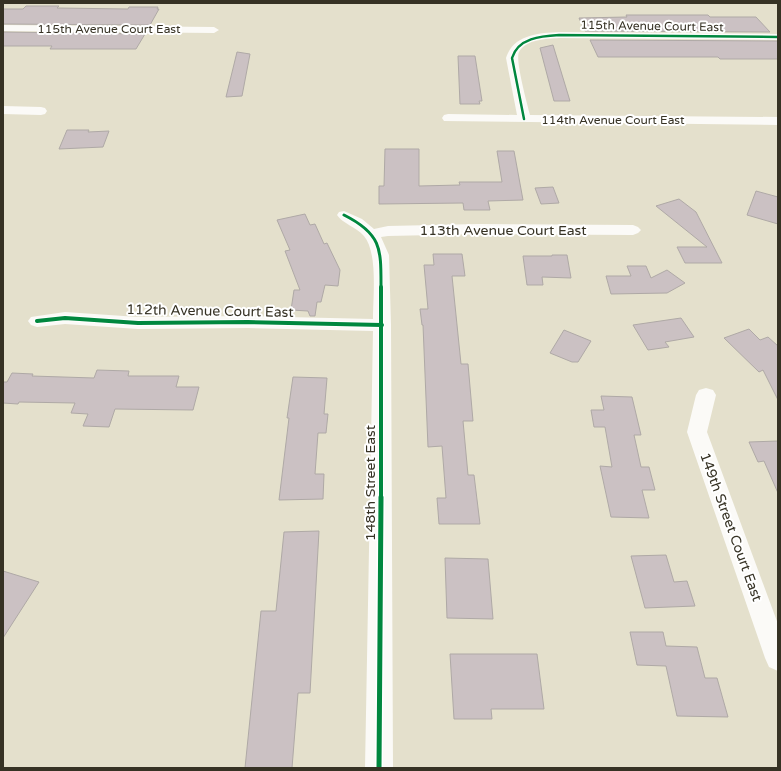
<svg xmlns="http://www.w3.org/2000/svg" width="781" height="771" font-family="'Varela Round',sans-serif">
<rect width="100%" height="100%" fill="#e4e0cc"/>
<path fill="#cbc1c3" stroke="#afa9a6" d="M 26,6 L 59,6 L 57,8 L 128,9 L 129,7 L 158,7 L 157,9 L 159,9 L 150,25 L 3,24 L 3,9 L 23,9 Z
M 626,15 L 708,15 L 710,17 L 756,17 L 770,32 L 585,31 L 579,18 L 627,17 Z
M 3,32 L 145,34 L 136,49 L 50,49 L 52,46 L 3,46 Z
M 590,40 L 778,41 L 778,59 L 720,59 L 718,57 L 598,57 Z
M 553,45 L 570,101 L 554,101 L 540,48 Z
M 237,52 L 250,54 L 242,96 L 226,97 Z
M 458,56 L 475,56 L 482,101 L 479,101 L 480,104 L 460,104 Z
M 67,130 L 89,130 L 88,132 L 109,131 L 103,147 L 59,149 Z
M 385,149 L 419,149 L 419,186 L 460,185 L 459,182 L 502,182 L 497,151 L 514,151 L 523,200 L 488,201 L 490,210 L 464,210 L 463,203 L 379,204 L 379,186 L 384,186 Z
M 553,187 L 559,203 L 541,204 L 535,188 Z
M 756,191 L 778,197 L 778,224 L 747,215 Z
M 679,199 L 696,212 L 722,263 L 685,263 L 677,247 L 707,247 L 656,206 Z
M 305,214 L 310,225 L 315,224 L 324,244 L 327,243 L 340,270 L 338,286 L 325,285 L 321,302 L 317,302 L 315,316 L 310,316 L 308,311 L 291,310 L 294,290 L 300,290 L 285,251 L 290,250 L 277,220 Z
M 433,254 L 462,254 L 465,276 L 452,276 L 461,364 L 468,364 L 473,421 L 463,421 L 468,475 L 474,475 L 480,524 L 439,524 L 437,498 L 446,498 L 442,446 L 428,447 L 423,325 L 422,325 L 420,309 L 428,309 L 424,265 L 434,265 Z
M 552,255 L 567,255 L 571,278 L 542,277 L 543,285 L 527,285 L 523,256 L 552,256 Z
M 627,266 L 646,266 L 651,278 L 667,270 L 685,283 L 667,293 L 611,294 L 606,276 L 631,276 Z
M 681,318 L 694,337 L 665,342 L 669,347 L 648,350 L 633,325 Z
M 749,329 L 760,340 L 768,337 L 778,346 L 778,400 L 763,370 L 759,372 L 724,338 Z
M 564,330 L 591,341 L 578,362 L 572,362 L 550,353 Z
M 97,370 L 129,371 L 128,376 L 179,376 L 176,387 L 199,387 L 193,410 L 115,409 L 109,427 L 83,426 L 88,414 L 71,413 L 75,403 L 19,402 L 18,404 L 3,403 L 3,382 L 7,382 L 12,373 L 33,374 L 32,376 L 94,378 Z
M 293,377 L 327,378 L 324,414 L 328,414 L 326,433 L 318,433 L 315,474 L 324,474 L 323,499 L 279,500 L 289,418 L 287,418 Z
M 601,396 L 632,397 L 641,435 L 634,435 L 641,467 L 649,467 L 655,490 L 642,490 L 649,518 L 611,517 L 600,466 L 612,467 L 605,427 L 594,427 L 591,410 L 604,410 Z
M 778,441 L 778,493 L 764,461 L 758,462 L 749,442 Z
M 319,531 L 310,693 L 298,693 L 292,768 L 245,768 L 261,611 L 276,611 L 284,532 Z
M 666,555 L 674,582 L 687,581 L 695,606 L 645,608 L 631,556 Z
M 445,558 L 488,559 L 493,619 L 447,618 Z
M 3,571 L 39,582 L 3,638 Z
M 630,632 L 663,632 L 666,646 L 697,647 L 705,678 L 717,678 L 728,717 L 677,716 L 666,666 L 637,665 Z
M 450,654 L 537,654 L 544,709 L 491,709 L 492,719 L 454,719 Z"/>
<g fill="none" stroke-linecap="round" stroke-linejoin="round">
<path fill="#fbfaf7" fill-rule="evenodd" d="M 3,25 L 214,27 L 219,30 L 214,33 L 3,31 Z
M 559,32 L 778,34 L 778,40 L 559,38 C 547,39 526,39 519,52 C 515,60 527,103 530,115 L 778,117 L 778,125 L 444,121 L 442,118 L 444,115 L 448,114 L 517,115 L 506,58 C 513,35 538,33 559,32 Z
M 3,106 L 41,107 L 45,108 L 47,111 L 45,114 L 41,115 L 3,114 Z
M 344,211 L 362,219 L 374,229 L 388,226 L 479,224 L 633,225 L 638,227 L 641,230 L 638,233 L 633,235 L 479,234 L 388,236 L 381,237 L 389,255 L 391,325 L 393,768 L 365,768 L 373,331 L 248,328 L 138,329 L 65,324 L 37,327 L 31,325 L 28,321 L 31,317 L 65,312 L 138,317 L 248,316 L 373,319 C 373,296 378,253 364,236 C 356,227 342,223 337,215 L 339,212 Z
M 706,388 L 713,390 L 716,395 L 707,432 L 778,624 L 778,671 L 769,667 L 765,658 L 687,432 L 696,395 L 699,390 Z"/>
<g stroke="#fff" stroke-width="4">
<path id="cycleway-far3" d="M 524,119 L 512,58 C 518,38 541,36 559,35 L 778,37"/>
</g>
<g stroke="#fff" stroke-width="5">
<path id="cycleway-far2" d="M 344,215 C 382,234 381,249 381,288"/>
</g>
<g stroke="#fff" stroke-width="6">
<path id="cycleway-far1" d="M 37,321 L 65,318 L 138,323 L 248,322 L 382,325
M 381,498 L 381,287"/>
</g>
<g stroke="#fff" stroke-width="8">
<path id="cycleway" d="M 379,768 L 381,497"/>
</g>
<use href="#cycleway-far3" stroke="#00873e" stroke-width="2.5"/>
<use href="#cycleway-far2" stroke="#00873e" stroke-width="3"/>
<use href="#cycleway-far1" stroke="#00873e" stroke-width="4"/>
<use href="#cycleway" stroke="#00873e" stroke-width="5"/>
</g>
<g text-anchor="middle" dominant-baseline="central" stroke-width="4" stroke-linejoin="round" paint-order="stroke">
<g font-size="12" fill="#363224" stroke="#fff">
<text transform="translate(652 26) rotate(1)">115th Avenue Court East</text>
<text x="109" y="29">115th Avenue Court East</text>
<text x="613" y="120">114th Avenue Court East</text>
</g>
<g font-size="14" fill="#363224" stroke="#fff">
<text x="503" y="230">113th Avenue Court East</text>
<text transform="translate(210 311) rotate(1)">112th Avenue Court East</text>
<text transform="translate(370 483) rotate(-90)">148th Street East</text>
<text transform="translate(731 527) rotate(70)">149th Street Court East</text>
</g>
</g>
<rect width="781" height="771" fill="none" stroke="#363224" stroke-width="8"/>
</svg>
